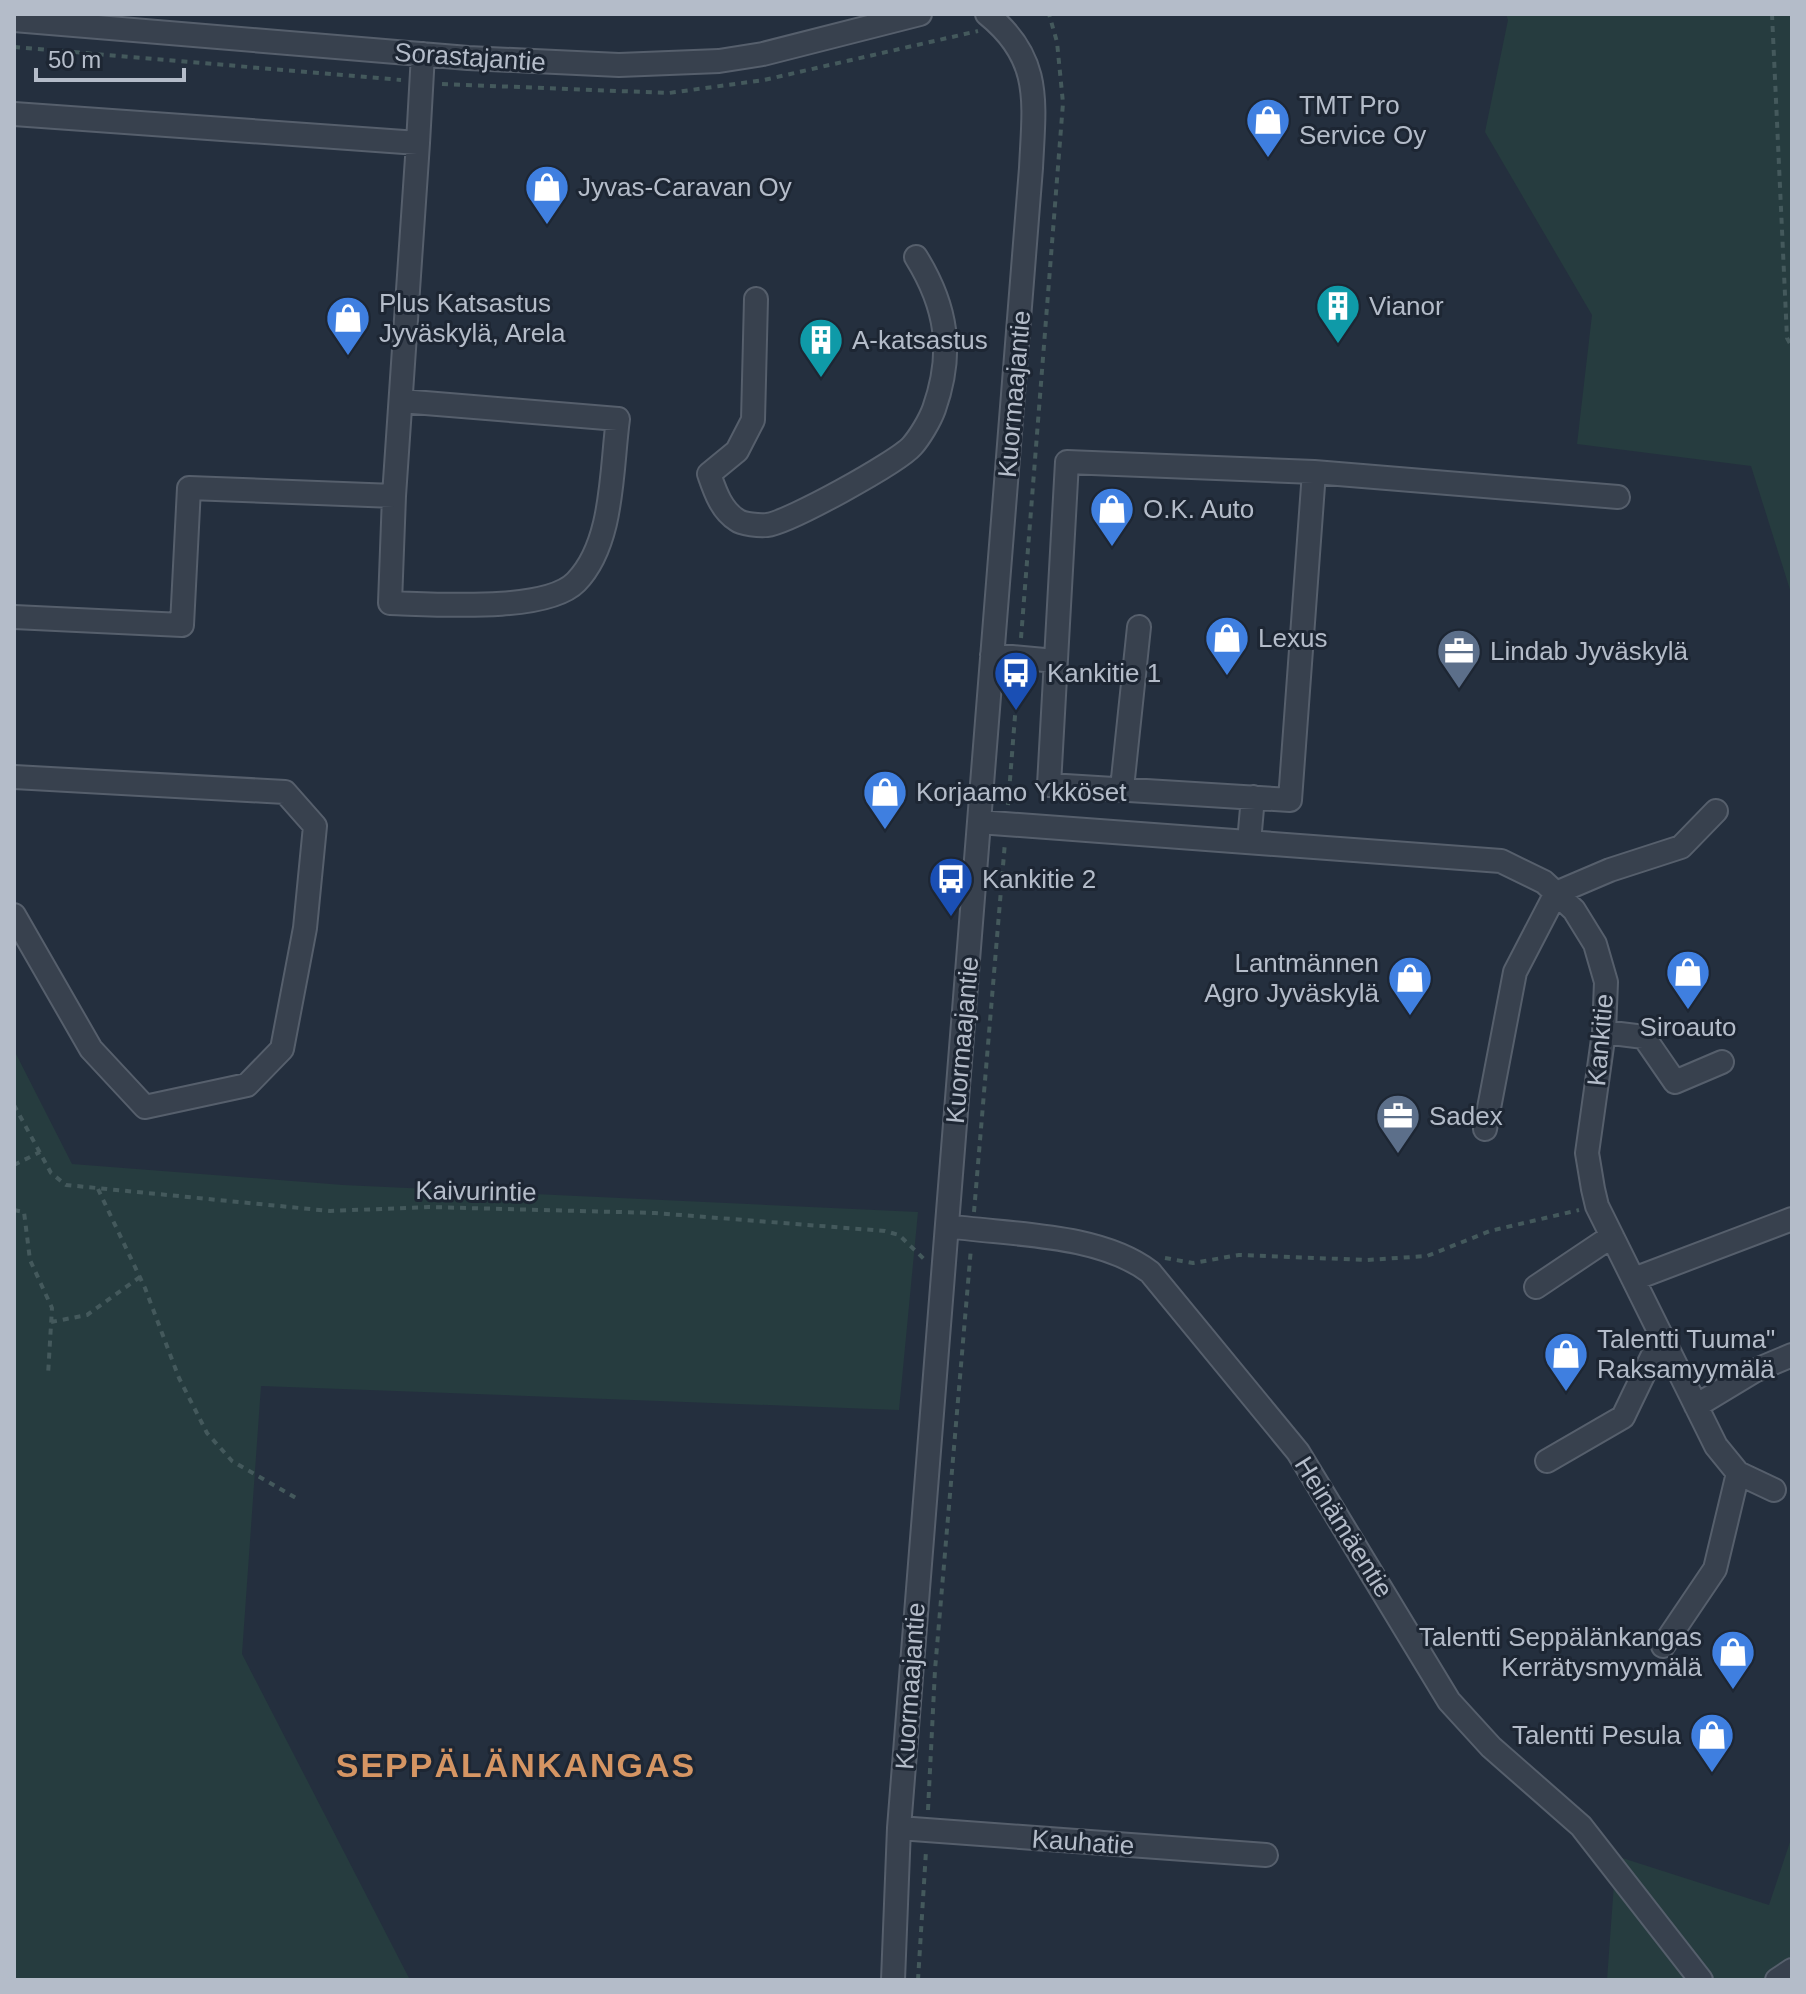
<svg xmlns="http://www.w3.org/2000/svg" width="1806" height="1994" font-family="Helvetica,sans-serif">
<rect width="100%" height="100%" fill="#242f3e"/>
<path fill="#263c3f" d="M 1506,14 L 1792,14 L 1792,596 L 1751,466 L 1577,444 L 1592,315 L 1485,132 L 1508,20 Z
M 14,1050 L 72,1164 L 343,1185 L 918,1212 L 899,1410 L 261,1386 L 242,1654 L 410,1980 L 14,1980 Z
M 1792,1836 L 1792,1980 L 1607,1980 L 1616,1856 L 1769,1905 Z"/>
<g fill="none" stroke-linecap="round" stroke-linejoin="round">
<g stroke="#565f6c" stroke-width="26">
<path id="minor" d="M 14,20 L 468,58 L 619,65 L 719,61 L 763,54 L 920,14
M 14,114 L 418,143 L 423,54
M 756,299 L 753,420 L 737,451 L 709,474 C 715,491 721,510 737,520 C 742,524 760,526 767,525 C 788,523 898,462 912,446 C 920,437 930,420 934,409 C 954,352 947,307 916,257
M 1067,462 L 1314,472 L 1290,800 L 1049,785 Z
M 1314,472 L 1618,497
M 394,496 L 390,603 C 432,604 546,613 576,582 C 614,543 611,470 618,419 L 401,401
M 14,617 L 182,625 L 189,488 L 394,496 L 418,143
M 992,655 L 1055,661
M 14,777 L 285,792 L 315,826 L 305,928 L 282,1049 L 247,1085 L 145,1107 L 91,1049 L 14,915
M 1122,788 L 1139,627
M 979,822 L 1501,861 L 1544,882 L 1574,910 L 1595,944 L 1606,982 L 1604,1032 L 1587,1153 L 1593,1189 L 1597,1206 L 1716,1446 L 1738,1473 L 1774,1490
M 1249,842 L 1253,797
M 1604,1032 L 1644,1037 L 1675,1082 L 1722,1062
M 1485,1129 L 1515,972 L 1556,893 L 1610,870 L 1681,847 L 1716,811
M 947,1226 C 1010,1235 1099,1233 1150,1272 L 1298,1452 L 1449,1701 L 1491,1747 L 1581,1826 L 1701,1980
M 1634,1279 L 1792,1219
M 1536,1287 L 1612,1236
M 1696,1406 L 1754,1371 L 1792,1355
M 1547,1461 L 1623,1417 L 1662,1336
M 1663,1646 L 1715,1569 L 1738,1473
M 899,1828 L 1266,1855
M 893,1980 L 899,1828 L 1031,168 C 1034,103 1043,59 987,14
M 1777,1980 L 1792,1970"/>
</g>
<path stroke="#44595c" stroke-width="4" stroke-dasharray="6 6" stroke-linecap="butt" d="M 1772,14 L 1787,338 L 1792,347
M 14,47 L 401,80
M 442,84 L 669,93 L 764,80 L 978,31
M 1021,638 L 1063,103 L 1057,42 L 1049,14
M 1008,805 L 1018,678
M 14,1105 L 51,1173 L 66,1185 L 330,1211 L 429,1207 L 655,1213 L 885,1231 L 899,1235 L 924,1259
M 14,1165 L 40,1152
M 98,1189 L 145,1288 L 179,1378 L 207,1433 L 232,1461 L 296,1498
M 14,1210 L 24,1212 L 30,1260 L 52,1308 L 48,1375
M 974,1212 L 1005,842
M 1165,1258 L 1193,1263 L 1239,1255 L 1367,1260 L 1427,1256 L 1490,1231 L 1579,1210
M 51,1322 L 87,1315 L 140,1277
M 928,1810 L 935,1670 L 971,1248
M 918,1980 L 926,1851"/>
<use href="#minor" stroke="#38414e" stroke-width="22"/>
</g>
<defs>
<g id="shop-pin" transform="scale(2.3)"><path d="M0 17L-7.5 6A9.5 9.5 0 1 1 7.5 6Z" fill="#3f7fe0" stroke="#1d2633"/><path d="M-5-2.5h2.3a2.7 3.5 0 0 1 5.4 0H5L5.5 6h-11ZM-1.5-2.5h3a1.5 2.3 0 0 0-3 0Z" fill="#fff"/></g>
<g id="building-pin" transform="scale(2.3)"><path d="M0 17L-7.5 6A9.5 9.5 0 1 1 7.5 6Z" fill="#0f9aa8" stroke="#1d2633"/><path d="M-4-6H4V6H1V3H-1V6H-4ZM-2.5-4.3h1.7v1.8h-1.7ZM.8-4.3h1.7v1.8H.8ZM-2.5-1h1.7V.8h-1.7ZM.8-1h1.7V.8H.8Z" fill="#fff"/></g>
<g id="office-pin" transform="scale(2.3)"><path d="M0 17L-7.5 6A9.5 9.5 0 1 1 7.5 6Z" fill="#5c6f8a" stroke="#1d2633"/><path d="M-6-3h4V-5.5h4V-3h4V5H-6ZM-1-4.5V-3h2v-1.5ZM-6 0V1H6V0Z" fill="#fff"/></g>
<g id="bus-pin" transform="scale(2.3)"><path d="M0 17L-7.5 6A9.5 9.5 0 1 1 7.5 6Z" fill="#1a4fb4" stroke="#1d2633"/><path d="M-5-6H5V4H4V6H2V4H-2V6H-4V4H-5ZM-3.5-4V0h7V-4ZM-3.5 1.2v1.5H-2V1.2ZM2 1.2v1.5H3.5V1.2Z" fill="#fff"/></g>
</defs>
<g fill-rule="evenodd">
<use href="#shop-pin" x="1268" y="120"/>
<use href="#shop-pin" x="547" y="187"/>
<use href="#building-pin" x="1338" y="306"/>
<use href="#shop-pin" x="348" y="318"/>
<use href="#building-pin" x="821" y="340"/>
<use href="#shop-pin" x="1112" y="509"/>
<use href="#shop-pin" x="1227" y="638"/>
<use href="#office-pin" x="1459" y="651"/>
<use href="#bus-pin" x="1016" y="673"/>
<use href="#shop-pin" x="885" y="792"/>
<use href="#bus-pin" x="951" y="879"/>
<use href="#shop-pin" x="1688" y="972"/>
<use href="#shop-pin" x="1410" y="978"/>
<use href="#office-pin" x="1398" y="1116"/>
<use href="#shop-pin" x="1566" y="1354"/>
<use href="#shop-pin" x="1733" y="1652"/>
<use href="#shop-pin" x="1712" y="1735"/>
</g>
<g text-anchor="middle" dominant-baseline="central" stroke-width="6" stroke-linejoin="round" paint-order="stroke">
<g font-size="26" fill="#b4bcc9" stroke="#1d2633">
<text transform="translate(470 57) rotate(4)">Sorastajantie</text>
<text transform="translate(1014 394) rotate(-85)">Kuormaajantie</text>
<text transform="translate(962 1040) rotate(-85)">Kuormaajantie</text>
<text transform="translate(1600 1040) rotate(-85)">Kankitie</text>
<text transform="translate(476 1191) rotate(1)">Kaivurintie</text>
<text transform="translate(1344 1527) rotate(58)">Heinämäentie</text>
<text transform="translate(910 1686) rotate(-86)">Kuormaajantie</text>
<text transform="translate(1083 1842) rotate(4)">Kauhatie</text>
</g>
<g font-size="26" fill="#b4bcc9" stroke="#1d2633" text-anchor="start">
<text x="1299" y="105">TMT Pro<tspan x="1299" dy="30">Service Oy</tspan></text>
<text x="578" y="187">Jyvas-Caravan Oy</text>
<text x="379" y="303">Plus Katsastus<tspan x="379" dy="30">Jyväskylä, Arela</tspan></text>
<text x="1369" y="306">Vianor</text>
<text x="852" y="340">A-katsastus</text>
<text x="1143" y="509">O.K. Auto</text>
<text x="1258" y="638">Lexus</text>
<text x="1490" y="651">Lindab Jyväskylä</text>
<text x="1047" y="673">Kankitie 1</text>
<text x="916" y="792">Korjaamo Ykköset</text>
<text x="982" y="879">Kankitie 2</text>
<text x="1379" y="963" text-anchor="end">Lantmännen<tspan x="1379" dy="30">Agro Jyväskylä</tspan></text>
<text x="1688" y="1027" text-anchor="middle">Siroauto</text>
<text x="1429" y="1116">Sadex</text>
<text x="1597" y="1339">Talentti Tuuma"<tspan x="1597" dy="30">Raksamyymälä</tspan></text>
<text x="1702" y="1637" text-anchor="end">Talentti Seppälänkangas<tspan x="1702" dy="30">Kerrätysmyymälä</tspan></text>
<text x="1681" y="1735" text-anchor="end">Talentti Pesula</text>
</g>
<g font-size="34" font-weight="bold" letter-spacing="2" fill="#d59563" stroke="#1d2633">
<text x="516" y="1765">SEPPÄLÄNKANGAS</text>
</g>
</g>
<rect width="1806" height="1994" fill="none" stroke="#b4bcc9" stroke-width="32"/>
<path d="M36 68v12h148v-12" fill="none" stroke="#b4bcc9" stroke-width="4"/>
<text x="48" y="68" font-size="24" fill="#b4bcc9" stroke="#1d2633" stroke-width="6" paint-order="stroke">50 m</text>
</svg>
